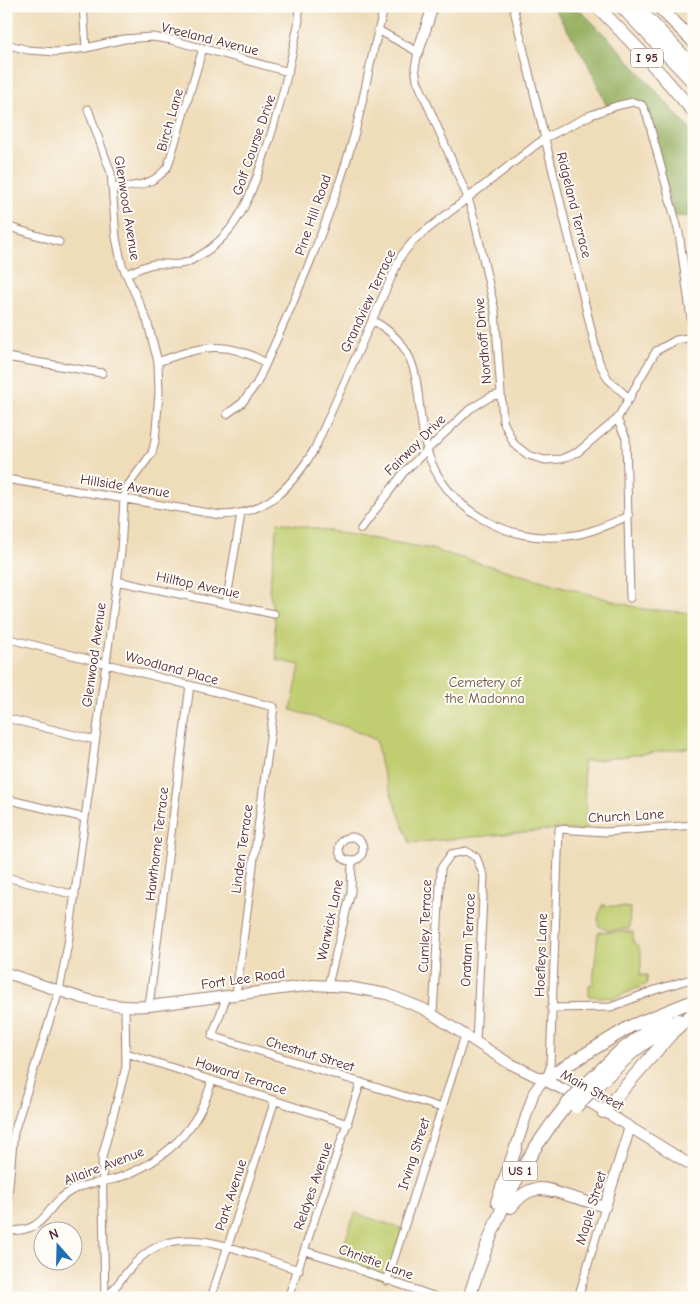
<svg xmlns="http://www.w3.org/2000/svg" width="700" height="1304" font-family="'Comic Neue',sans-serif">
<rect width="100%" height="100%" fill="#fdfcf7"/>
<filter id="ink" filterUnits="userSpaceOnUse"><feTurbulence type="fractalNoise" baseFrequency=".02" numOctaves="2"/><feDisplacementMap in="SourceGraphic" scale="10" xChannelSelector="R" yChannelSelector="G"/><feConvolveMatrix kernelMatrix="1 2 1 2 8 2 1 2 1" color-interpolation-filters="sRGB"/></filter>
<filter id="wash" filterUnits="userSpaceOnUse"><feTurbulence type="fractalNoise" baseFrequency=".0096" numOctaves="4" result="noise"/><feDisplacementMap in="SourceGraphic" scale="20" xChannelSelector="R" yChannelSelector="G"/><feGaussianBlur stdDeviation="1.12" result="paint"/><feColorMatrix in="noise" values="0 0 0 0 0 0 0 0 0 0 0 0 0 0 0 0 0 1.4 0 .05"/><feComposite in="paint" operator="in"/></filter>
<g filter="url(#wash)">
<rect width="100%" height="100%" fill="#efdcb9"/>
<path fill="#c0cd6f" stroke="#85764d" d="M 278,522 L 427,548 L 642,609 L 694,613 L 694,747 L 583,762 L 587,831 L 559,829 L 410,843 L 381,767 L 376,740 L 349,728 L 291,710 L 300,665 L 277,660 L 274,614 L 269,590 Z
M 602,905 L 630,908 L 629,929 L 608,931 L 599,926 L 598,919 Z
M 598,932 L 633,932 L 633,942 C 644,949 641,963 640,975 L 647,975 L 647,984 L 614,998 L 589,996 L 589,985 L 593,984 Z
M 355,1213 L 403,1229 L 387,1281 L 338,1261 Z"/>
<path fill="#98b062" stroke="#716846" d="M 553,6 L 576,6 L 618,48 L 694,134 L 694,217 L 674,216 L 649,125 L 638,103 L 608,109 L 588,64 Z"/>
</g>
<g filter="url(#ink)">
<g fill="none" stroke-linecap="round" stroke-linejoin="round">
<g stroke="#9c7e72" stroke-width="9">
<path id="street" d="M 83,6 L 86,48
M 513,6 L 599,362 L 608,379 L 630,399
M 378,30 L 418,52 L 415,68 L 417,80 L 468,198 L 474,218 L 495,311 L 503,421 L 514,444 L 528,455 L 545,460 L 561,459 L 578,452 L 617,419 L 656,351 L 676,340 L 693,337
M 6,44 L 28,50 L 56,52 L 86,48 L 124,39 L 152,37 L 172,40 L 289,72
M 113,188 C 136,186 154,186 168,166 L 203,48
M 6,226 L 59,242
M 126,274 C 135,271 145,265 154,264 C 168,263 180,267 192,260 C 237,237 250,198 265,153 C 280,109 290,66 299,20 L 298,6
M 372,320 C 430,352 412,397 427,450 C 443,508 509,545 567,536 C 589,534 609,524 629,516
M 6,357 L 102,373
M 158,362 C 200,346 226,339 266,363
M 227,414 L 242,403 L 257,383 C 294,302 331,219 355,132 C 366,90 372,48 385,6
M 617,419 L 626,438 L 630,598
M 6,479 L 221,515 C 267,514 291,487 314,450 L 401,256 L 415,239 L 545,138 L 591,115 L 616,106 L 633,102 L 642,105 L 647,115 L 679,233 L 694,339
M 361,529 L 404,472 L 470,409 L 490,397 L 500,394
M 117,581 L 274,614
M 226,604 L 241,514
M 6,638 L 274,707 L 236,994
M 6,718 L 95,740
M 6,799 L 85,818
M339 849a12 12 0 1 1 24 0a12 12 0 1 1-24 0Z
M 6,877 L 75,895
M 328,985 L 351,892 L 352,861
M 224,996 L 224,1004 L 212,1036 L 442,1108
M 149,1006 L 190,685
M 551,1008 L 611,1007 L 655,990 L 694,978
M 433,1015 L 441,868 L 451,854 L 466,851 L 476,857 L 484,876 L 476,1042
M 126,1053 L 348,1124
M 547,1076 L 550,1067 L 559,829 L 605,832 L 694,825
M 6,1216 L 14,1132 L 59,991 L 68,944 L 121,552 L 124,498 L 129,484 L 152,453 L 155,441 L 159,393 L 158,362 L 147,320 L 122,265 L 116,238 L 111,173 L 88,109
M 6,1231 C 50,1232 42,1207 71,1191 C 84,1183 100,1183 115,1179 C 163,1163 199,1130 212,1080
M 305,1251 L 348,1264 L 362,1271 L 439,1298
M 387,1281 L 465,1035
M 105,1298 L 102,1157 L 126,1067 L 125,1007
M 107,1298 C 120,1281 133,1261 151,1250 C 193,1223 256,1258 299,1270
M 211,1298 L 275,1100
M 288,1298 L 361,1082
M 578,1298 L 605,1207"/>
</g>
<g stroke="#9c7e72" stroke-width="12">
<path id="secondary" d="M 418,52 L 433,6
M 6,973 C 53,987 98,1010 149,1006 L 313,985 L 348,987 L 387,994 L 424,1009 L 507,1062 L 591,1103 L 694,1167
M 516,1147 L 534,1092 L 543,1080
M 552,1191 L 605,1207 L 630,1127"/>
</g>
<g stroke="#9c7e72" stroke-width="14">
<path id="highway" d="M 597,6 L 644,55 L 694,112
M 621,6 L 694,83
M 636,6 L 694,67
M 658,6 L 694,42
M 543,1080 L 631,1026 L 693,1001
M 581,1089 L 619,1052 L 666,1017
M 589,1093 L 635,1050 L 678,1020
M 603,1112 L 672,1033 L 694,1012
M 497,1202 L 516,1147
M 511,1207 C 522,1193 533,1185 552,1191
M 469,1298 C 493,1222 517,1165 568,1103"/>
</g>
<use href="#street" stroke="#fff" stroke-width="7"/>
<use href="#secondary" stroke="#fff" stroke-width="10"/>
<use href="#highway" stroke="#fff" stroke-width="12"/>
<g stroke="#9c7e72" stroke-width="14" stroke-linecap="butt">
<path id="highway-bridge" d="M 568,1103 L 581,1089
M 576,1107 L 589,1093"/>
</g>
<use href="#highway-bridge" stroke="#fff" stroke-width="12"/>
</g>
</g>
<g text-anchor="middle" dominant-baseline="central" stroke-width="4" stroke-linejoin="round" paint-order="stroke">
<g fill="#fdfcf7" stroke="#806168" stroke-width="1">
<rect x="631" y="48.5" width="32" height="19" rx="4"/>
<rect x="502.5" y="1161.5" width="35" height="19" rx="4"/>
</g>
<g font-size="12" font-weight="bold" fill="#4a1f2b">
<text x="647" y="58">I 95</text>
<text x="520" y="1171">US 1</text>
</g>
<g font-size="14" fill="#4a1f2b" stroke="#fdfcf7">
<text transform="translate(210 39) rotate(14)">Vreeland Avenue</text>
<text transform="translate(170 120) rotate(-74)">Birch Lane</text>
<text transform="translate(254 145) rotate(-71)">Golf Course Drive</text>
<text transform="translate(574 205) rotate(76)">Ridgeland Terrace</text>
<text transform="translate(127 208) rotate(81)">Glenwood Avenue</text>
<text transform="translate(313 215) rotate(-71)">Pine Hill Road</text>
<text transform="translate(368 301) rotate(-65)">Grandview Terrace</text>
<text transform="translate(483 341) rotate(-95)">Nordhoff Drive</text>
<text transform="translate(415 445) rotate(-45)">Fairway Drive</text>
<text transform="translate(125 486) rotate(9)">Hillside Avenue</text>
<text transform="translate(198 585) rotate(12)">Hilltop Avenue</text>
<text transform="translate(94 655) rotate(-82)">Glenwood Avenue</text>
<text transform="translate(172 668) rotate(15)">Woodland Place</text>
<text transform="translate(626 816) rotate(-3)">Church Lane</text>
<text transform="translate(157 844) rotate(-83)">Hawthorne Terrace</text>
<text transform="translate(242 849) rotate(-82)">Linden Terrace</text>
<text transform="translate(330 920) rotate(-78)">Warwick Lane</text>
<text transform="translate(425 926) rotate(-88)">Cumley Terrace</text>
<text transform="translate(468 940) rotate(-87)">Oratam Terrace</text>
<text transform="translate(541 955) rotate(-88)">Hoefleys Lane</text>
<text transform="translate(243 979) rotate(-8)">Fort Lee Road</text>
<text transform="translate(310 1054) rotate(17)">Chestnut Street</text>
<text transform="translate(241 1076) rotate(18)">Howard Terrace</text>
<text transform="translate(592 1090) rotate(29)">Main Street</text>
<text transform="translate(414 1154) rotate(-72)">Irving Street</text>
<text transform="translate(104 1166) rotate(-21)">Allaire Avenue</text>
<text transform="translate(313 1186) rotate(-71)">Reldyes Avenue</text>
<text transform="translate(231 1195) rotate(-72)">Park Avenue</text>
<text transform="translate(591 1208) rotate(-73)">Maple Street</text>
<text transform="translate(376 1262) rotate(20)">Christie Lane</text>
</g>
<g font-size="14" fill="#6d533f" stroke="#fdfcf7">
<text x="485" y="682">Cemetery of<tspan x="485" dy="16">the Madonna</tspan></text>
</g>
</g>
<rect width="700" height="1304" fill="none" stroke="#fdfcf7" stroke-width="25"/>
<g transform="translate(58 1246) rotate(340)"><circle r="24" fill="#fdfcf7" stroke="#b5a4a5"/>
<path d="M0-4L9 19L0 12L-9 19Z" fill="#1f6fb2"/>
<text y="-8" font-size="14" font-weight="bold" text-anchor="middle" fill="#4a1f2b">N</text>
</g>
</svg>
